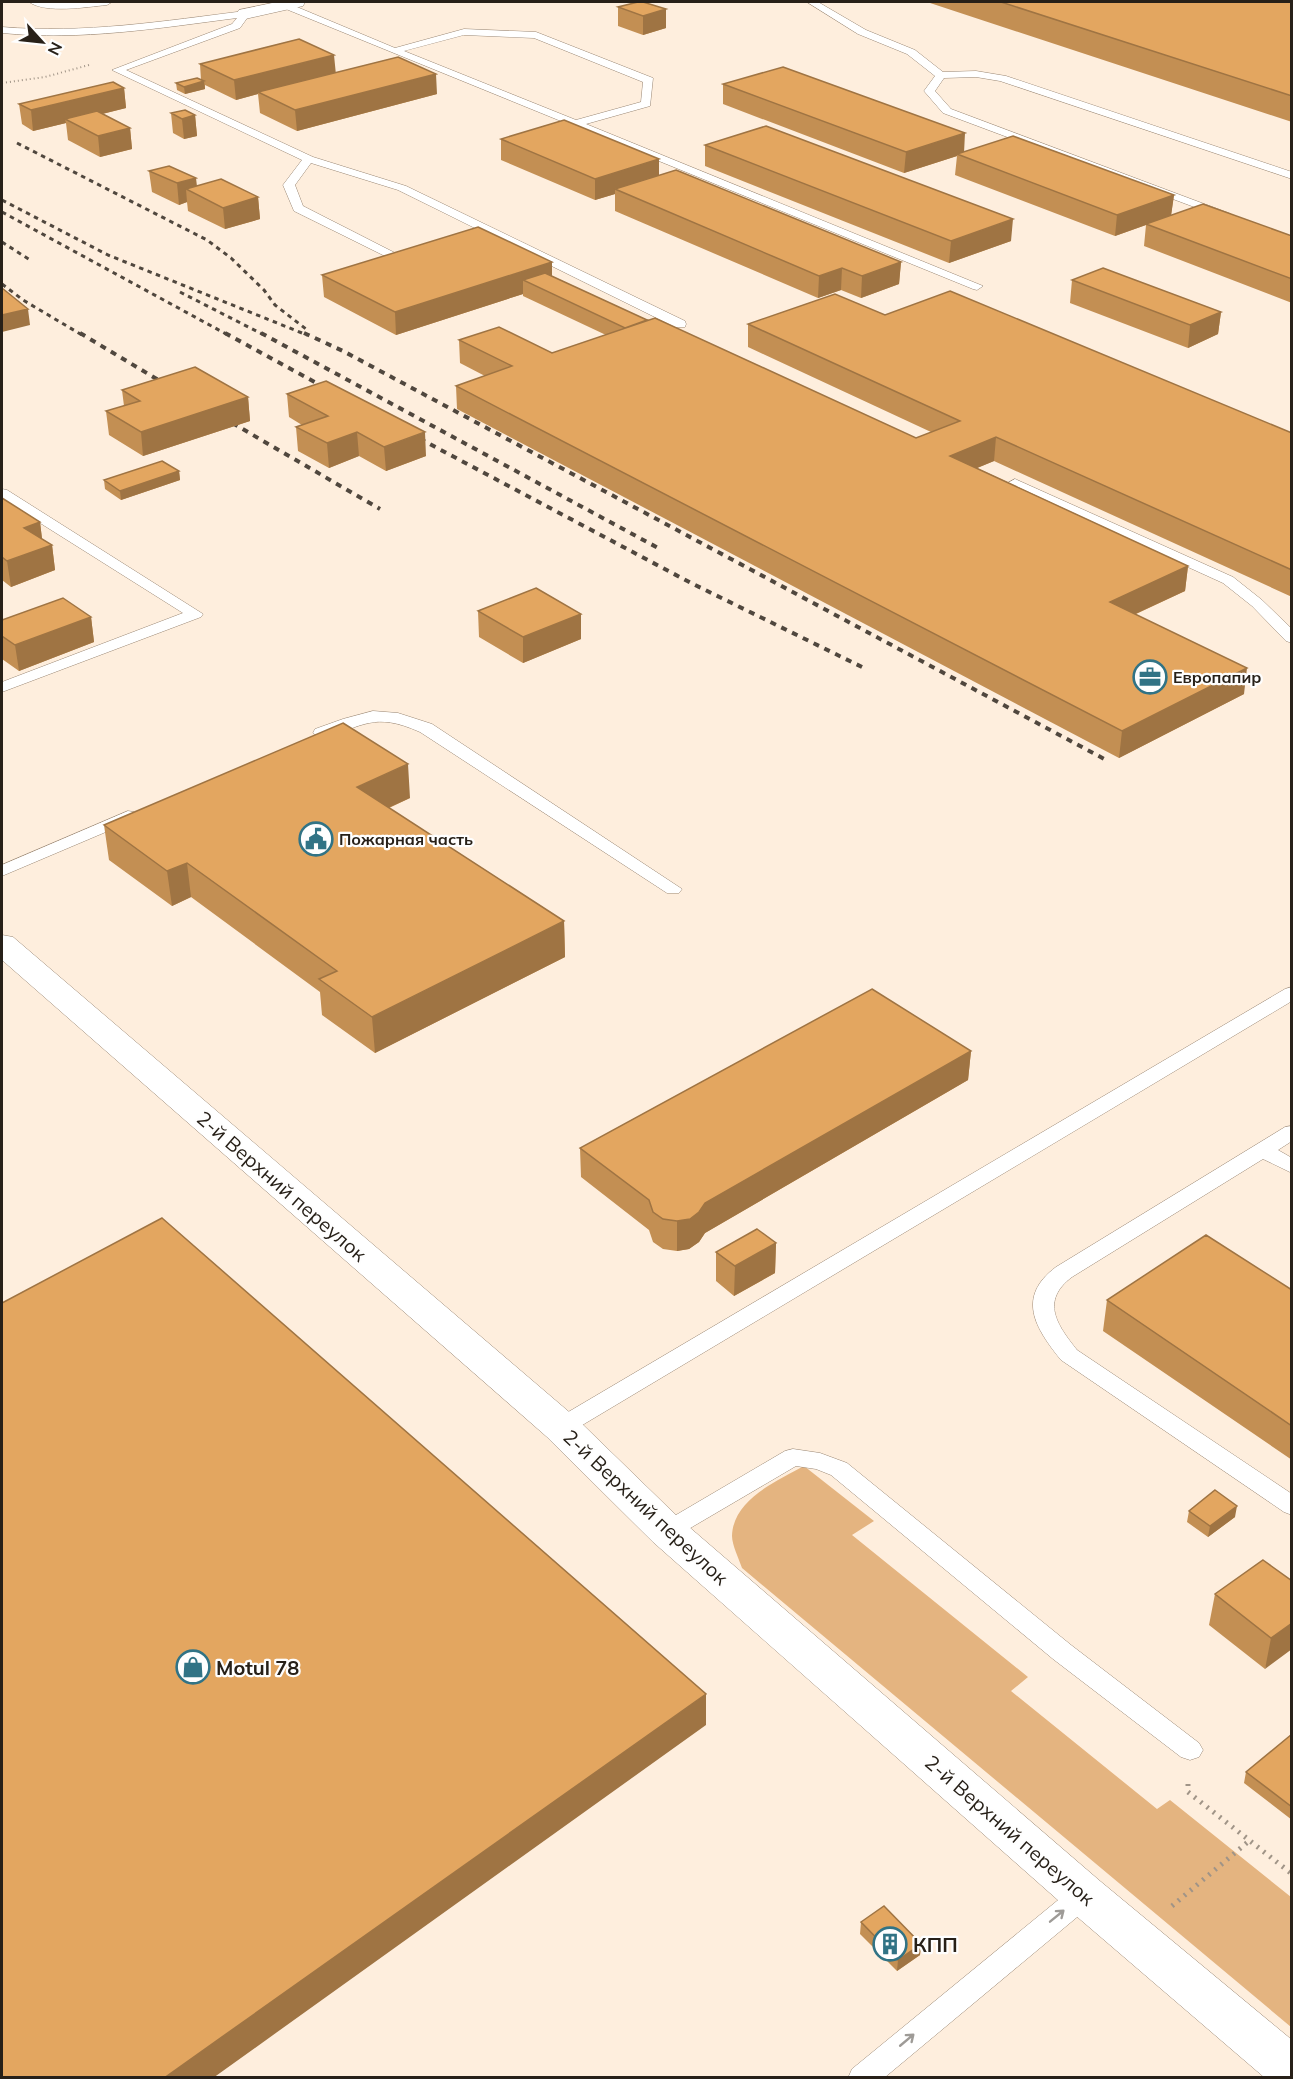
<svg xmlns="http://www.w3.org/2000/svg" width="1293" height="2079" font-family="Mulish,sans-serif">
<rect width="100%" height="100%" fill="#feeedd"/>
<path fill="#e4b480" d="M 804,1466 L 874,1521 L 852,1535 L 1028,1677 L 1011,1691 L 1157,1809 L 1170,1800 L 1291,1897 L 1291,2027 L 742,1568 C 739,1559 732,1545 732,1536 C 733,1499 777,1481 804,1466 Z"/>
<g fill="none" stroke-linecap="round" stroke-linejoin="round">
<g stroke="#9a8774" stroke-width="1">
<path id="lane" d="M 29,2 L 112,2 L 107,5 C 86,7 46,14 29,2 Z
M 285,2 L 395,48 L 464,29 L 536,32 L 653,78 L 650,106 L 586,124 L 983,286 L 977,290 L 973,289 L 281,7 L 280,5 ZM 464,35 L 534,38 L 643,82 L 641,102 L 576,120 L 404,51 Z
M 807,2 L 818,2 L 866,30 L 915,50 L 943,72 L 976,71 L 1006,76 L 1292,172 L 1292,179 L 1000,81 L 976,77 L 944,78 L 935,91 L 951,109 L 1231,214 L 1225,218 L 1221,217 L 943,113 L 924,91 L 935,76 L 907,54 L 858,34 Z
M 245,11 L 250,14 L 240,28 L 126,70 L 313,157 L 406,186 L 685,321 L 686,324 L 685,327 L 675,327 L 398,190 L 311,163 L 295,185 L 303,206 L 405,258 L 403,261 L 395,261 L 294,211 L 283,185 L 302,160 L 112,70 L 232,24 L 237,18 C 159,28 81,41 2,33 L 2,27 C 84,34 164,21 245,11 Z
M 1015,479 L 1233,577 L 1262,600 L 1292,629 L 1292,643 L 1286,641 L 1252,606 L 1223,583 L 1010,486 L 1008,483 Z
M 2,489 L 7,490 L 203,614 L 201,617 L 2,692 L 2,682 L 183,613 L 2,499 Z
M 373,711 L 398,713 L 432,724 L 682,889 L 679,893 L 667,893 L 420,732 C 373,711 364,727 321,738 L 313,733 L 315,729 L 343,719 Z
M 128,811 L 134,812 L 137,816 L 134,820 L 2,876 L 2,865 Z
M 1292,987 L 1292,1001 L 569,1433 L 561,1435 L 553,1433 L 549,1427 L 553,1421 L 1285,989 Z
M 1292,1126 L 1292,1141 L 1278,1150 L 1292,1158 L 1292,1173 L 1263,1159 L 1072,1277 C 1040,1301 1057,1325 1077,1350 L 1292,1494 L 1292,1515 L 1284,1512 L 1061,1360 C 1035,1328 1016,1297 1056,1267 L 1285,1127 Z
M 793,1449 L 820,1453 L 847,1463 L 1071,1645 L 1199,1743 L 1203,1750 L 1199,1757 L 1190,1760 L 1181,1757 L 1053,1659 L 831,1475 L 816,1469 L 796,1466 L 675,1537 L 667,1540 L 659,1537 L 655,1531 L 659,1525 L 785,1451 Z
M 1084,1884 L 1094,1887 L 1098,1895 L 1094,1903 L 884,2078 L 848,2078 L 852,2069 L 1074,1887 Z"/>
</g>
<g stroke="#9a8774" stroke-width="1">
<path id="street" d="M 277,2 L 305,2 L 303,6 L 245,19 L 239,18 L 236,14 L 239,10 Z
M 2,935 L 13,937 L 575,1417 L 681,1520 L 1100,1881 L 1292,2040 L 1292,2078 L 1265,2078 L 1068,1909 L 653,1542 L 547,1437 L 2,960 Z"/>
</g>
<path stroke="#a09487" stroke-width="2" stroke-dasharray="1 3" stroke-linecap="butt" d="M 2,83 L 45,77 L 89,65"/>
<path stroke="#a09487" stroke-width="5" stroke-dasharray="2 6" stroke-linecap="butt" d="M 1188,1784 L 1188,1792 L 1292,1874
M 1172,1906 L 1249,1841"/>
<use href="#lane" fill="#fff" fill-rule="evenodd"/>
<use href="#street" fill="#fff" fill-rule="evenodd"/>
<path stroke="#50473e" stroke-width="3" stroke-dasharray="4.5 4.5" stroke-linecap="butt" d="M 17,143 L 207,240 L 231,258 L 264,290 L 275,305 L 306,329
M 2,200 L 108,255 L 307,335
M 2,212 L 228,335
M 2,242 L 30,260
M 2,284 L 23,300 L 82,335
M 180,292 L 264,335"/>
<path stroke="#50473e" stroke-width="4" stroke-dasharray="6 6" stroke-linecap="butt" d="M 80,333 L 170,387
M 225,333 L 333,392
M 261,333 L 660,549
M 304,333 L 343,351 L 1108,761
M 222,417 L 380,509
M 409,433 L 691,583 L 862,667"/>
</g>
<path fill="#c38f53" d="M 927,2 L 1292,2 L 1292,122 Z
M 618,7 L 666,9 L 666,28 L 643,35 L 618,26 Z
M 200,64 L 335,73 L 437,94 L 297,131 L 260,113 L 258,94 L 236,100 L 205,85 L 205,89 L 185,94 L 177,90 L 176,83 L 201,80 Z
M 723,84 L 964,152 L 1174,195 L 1171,215 L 1292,236 L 1292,303 L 1144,246 L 1146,225 L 1115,236 L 955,175 L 957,156 L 904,173 L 723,104 Z
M 124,88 L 126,108 L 102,114 L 130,128 L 132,149 L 100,157 L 68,140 L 66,123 L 33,131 L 22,124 L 19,104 Z
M 171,113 L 195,115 L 197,136 L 184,139 L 173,133 Z
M 501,139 L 659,159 L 659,175 L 901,262 L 899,284 L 861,298 L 841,290 L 818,298 L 615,211 L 615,194 L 595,200 L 501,160 Z
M 705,145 L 1011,241 L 949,263 L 705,166 Z
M 149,171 L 197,186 L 258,197 L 260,219 L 225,229 L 188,211 L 187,202 L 179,205 L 152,192 Z
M 322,275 L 552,276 L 647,320 L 916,438 L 931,432 L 748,347 L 748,324 L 885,315 L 1292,433 L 1292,597 L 994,461 L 977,468 L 1188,566 L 1185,591 L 1136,614 L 1244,694 L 1119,758 L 457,409 L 456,386 L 485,376 L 460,363 L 459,340 L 552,353 L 606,335 L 523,296 L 523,294 L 396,335 L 324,297 Z
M 1072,280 L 1221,312 L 1218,334 L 1188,348 L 1070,303 Z
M 122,390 L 248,397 L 250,421 L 143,456 L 109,435 L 106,411 L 124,406 Z
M 287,394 L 426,456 L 386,471 L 359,456 L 329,468 L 298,451 L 296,427 L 302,425 L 289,417 Z
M 179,471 L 180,480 L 121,500 L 105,489 L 104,480 Z
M 2,498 L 40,522 L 42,539 L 52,545 L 55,570 L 11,587 L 2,580 Z
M 478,611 L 581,614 L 581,639 L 523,663 L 479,637 Z
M 91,617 L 94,642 L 19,671 L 2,659 L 2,620 Z
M 410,798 L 389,808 L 564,921 L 565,957 L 375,1053 L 322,1015 L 320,992 L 191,897 L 172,906 L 109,860 L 104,825 Z
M 971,1051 L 968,1080 L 705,1233 L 699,1242 L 689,1249 L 677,1251 L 663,1249 L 653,1242 L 649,1230 L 581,1177 L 580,1148 Z
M 776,1243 L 775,1273 L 734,1296 L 716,1281 L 716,1252 Z
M 1292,1290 L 1292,1460 L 1103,1331 L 1107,1300 Z
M 1189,1511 L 1235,1517 L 1208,1537 L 1187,1522 Z
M 1292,1581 L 1265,1669 L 1209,1625 L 1215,1594 Z
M 1292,1734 L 1292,1820 L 1244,1783 L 1246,1772 Z
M 861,1922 L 921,1944 L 920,1955 L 897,1971 L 860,1934 Z"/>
<path fill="#9f7443" d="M 666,9 L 666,28 L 643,35 L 643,16 Z
M 334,55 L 336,75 L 258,92 L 258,94 L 236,100 L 234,80 Z
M 436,74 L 437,94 L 297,131 L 295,110 Z
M 204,81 L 205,89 L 185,94 L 184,87 Z
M 124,88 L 126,108 L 70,122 L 65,119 L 66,123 L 33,131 L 31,110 Z
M 195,115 L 197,136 L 184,139 L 182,119 Z
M 130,128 L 132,149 L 100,157 L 98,136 Z
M 965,133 L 964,153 L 957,154 L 957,156 L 904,173 L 906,152 Z
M 659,159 L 659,180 L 615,189 L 615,194 L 595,200 L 595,179 Z
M 196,178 L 198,195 L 186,189 L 187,202 L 179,205 L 177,183 Z
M 1174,195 L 1171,216 L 1115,236 L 1117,215 Z
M 258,197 L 260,219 L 225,229 L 223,208 Z
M 1013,219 L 1011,241 L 949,263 L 951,241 Z
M 552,262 L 552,284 L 523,280 L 523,294 L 396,335 L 395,312 Z
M 901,262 L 899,284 L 861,298 L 862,276 Z
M 842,268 L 841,290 L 818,298 L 819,276 Z
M 28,309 L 30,325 L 2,332 L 2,315 Z
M 1221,312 L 1218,334 L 1188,348 L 1190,325 Z
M 248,397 L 250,421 L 143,456 L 141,432 Z
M 357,432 L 359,456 L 329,468 L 327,443 Z
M 425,432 L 426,456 L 386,471 L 384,447 Z
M 996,437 L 994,461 L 948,480 L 950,456 Z
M 179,471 L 180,480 L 121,500 L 120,491 Z
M 40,522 L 43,547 L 24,528 Z
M 52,545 L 55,570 L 11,587 L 7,561 Z
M 1188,566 L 1185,591 L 1107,627 L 1110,602 Z
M 581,614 L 581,639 L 523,663 L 523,637 Z
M 91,617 L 94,642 L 19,671 L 15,645 Z
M 1247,668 L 1244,694 L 1119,758 L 1122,731 Z
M 408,764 L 410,798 L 359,821 L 357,787 Z
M 187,863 L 191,897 L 172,906 L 167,871 Z
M 564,921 L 565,957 L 375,1053 L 372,1017 Z
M 971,1051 L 968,1080 L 705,1233 L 699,1242 L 689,1249 L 677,1251 L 677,1221 L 705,1203 Z
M 776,1243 L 775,1273 L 734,1296 L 735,1266 Z
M 1237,1506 L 1235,1517 L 1208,1537 L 1210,1526 Z
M 1292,1623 L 1292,1649 L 1265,1669 L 1271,1638 Z
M 706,1694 L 706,1725 L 213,2078 L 164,2078 Z
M 921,1944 L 920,1955 L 897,1971 L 898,1960 Z"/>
<path fill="#e3a660" stroke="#9f7443" stroke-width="1.5" d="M 638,2 L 643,2 L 666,9 L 643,16 L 618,7 Z
M 1001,2 L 1292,2 L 1292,96 Z
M 299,39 L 334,55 L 234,80 L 200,64 Z
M 398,57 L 436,74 L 295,110 L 258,92 Z
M 783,67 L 965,133 L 906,152 L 723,84 Z
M 197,78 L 204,81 L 184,87 L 176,83 Z
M 113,82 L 124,88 L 31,110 L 19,104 Z
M 185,110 L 195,115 L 182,119 L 171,113 Z
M 97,111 L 130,128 L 98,136 L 65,119 Z
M 564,120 L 659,159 L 595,179 L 501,139 Z
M 766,126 L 1013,219 L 951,241 L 705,145 Z
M 1013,136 L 1174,195 L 1117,215 L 957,154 Z
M 169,166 L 196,178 L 177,183 L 149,171 Z
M 676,170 L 901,262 L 862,276 L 842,268 L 819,276 L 615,189 Z
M 221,179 L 258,197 L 223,208 L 186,189 Z
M 1203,204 L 1292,236 L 1292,279 L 1146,224 Z
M 478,227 L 552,262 L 395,312 L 322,275 Z
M 1103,268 L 1221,312 L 1190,325 L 1072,280 Z
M 545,273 L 647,320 L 625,328 L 523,280 Z
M 2,288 L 28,309 L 2,315 Z
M 950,291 L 1292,433 L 1292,570 L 996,437 L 950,456 L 1188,566 L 1110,602 L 1247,668 L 1122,731 L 456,386 L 512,366 L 459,340 L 499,327 L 552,353 L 655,318 L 916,438 L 960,421 L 748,324 L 835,294 L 885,315 Z
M 195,367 L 248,397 L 141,432 L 106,411 L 140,401 L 122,390 Z
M 326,381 L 425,432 L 384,447 L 357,432 L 327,443 L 296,427 L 328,416 L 287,394 Z
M 162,461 L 179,471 L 120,491 L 104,480 Z
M 2,498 L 40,522 L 24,528 L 52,545 L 7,561 L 2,557 Z
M 536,588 L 581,614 L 523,637 L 478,611 Z
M 63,598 L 91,617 L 15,645 L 2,636 L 2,620 Z
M 343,723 L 408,764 L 357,787 L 564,921 L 372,1017 L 319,979 L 337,971 L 187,863 L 167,871 L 104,825 Z
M 872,989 L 971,1051 L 705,1203 L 699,1212 L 690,1219 L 677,1221 L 663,1219 L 653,1212 L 649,1200 L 580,1148 Z
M 162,1218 L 706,1694 L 164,2078 L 2,2078 L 2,1303 Z
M 757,1229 L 776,1243 L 735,1266 L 716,1252 Z
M 1206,1235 L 1292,1290 L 1292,1426 L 1107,1300 Z
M 1215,1490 L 1237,1506 L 1210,1526 L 1189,1511 Z
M 1263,1560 L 1292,1581 L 1292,1623 L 1271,1638 L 1215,1594 Z
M 1292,1734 L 1292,1807 L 1246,1772 Z
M 884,1906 L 921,1944 L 898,1960 L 861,1922 Z"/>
<defs><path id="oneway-shaft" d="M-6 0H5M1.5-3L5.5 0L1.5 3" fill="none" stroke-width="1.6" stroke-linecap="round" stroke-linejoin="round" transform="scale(1.5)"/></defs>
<g stroke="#9e9b97">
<use href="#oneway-shaft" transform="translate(1057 1916) rotate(-39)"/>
<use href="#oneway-shaft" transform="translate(907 2040) rotate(-40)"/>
</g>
<defs>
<g id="office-ring" transform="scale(1.725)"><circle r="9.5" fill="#fefefe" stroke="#317385" stroke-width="1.5"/><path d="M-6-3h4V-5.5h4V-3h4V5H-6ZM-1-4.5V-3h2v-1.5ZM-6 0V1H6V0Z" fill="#317385"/></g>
<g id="civic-ring" transform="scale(1.725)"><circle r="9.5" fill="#fefefe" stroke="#317385" stroke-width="1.5"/><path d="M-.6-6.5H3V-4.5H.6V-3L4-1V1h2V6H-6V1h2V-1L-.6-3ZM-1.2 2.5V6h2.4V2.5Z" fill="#317385"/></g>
<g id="shop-ring" transform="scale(1.725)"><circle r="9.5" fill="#fefefe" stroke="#317385" stroke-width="1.5"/><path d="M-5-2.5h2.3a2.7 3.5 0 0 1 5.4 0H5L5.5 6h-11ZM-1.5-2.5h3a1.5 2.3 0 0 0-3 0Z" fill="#317385"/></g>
<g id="building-ring" transform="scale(1.725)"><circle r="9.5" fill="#fefefe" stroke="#317385" stroke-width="1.5"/><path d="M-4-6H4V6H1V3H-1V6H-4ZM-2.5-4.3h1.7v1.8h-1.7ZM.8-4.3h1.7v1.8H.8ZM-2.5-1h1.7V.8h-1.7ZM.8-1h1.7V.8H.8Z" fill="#317385"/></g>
</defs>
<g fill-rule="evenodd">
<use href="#office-ring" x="1150" y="677"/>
<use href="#civic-ring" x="316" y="839"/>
<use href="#shop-ring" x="193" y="1667"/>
<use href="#building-ring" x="890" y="1944"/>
</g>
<g text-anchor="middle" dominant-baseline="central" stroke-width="4.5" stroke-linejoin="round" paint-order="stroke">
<g font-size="16" font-weight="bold" fill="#272018" stroke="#fefefe" text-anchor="start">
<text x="1173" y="677">Европапир</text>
<text x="339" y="839">Пожарная часть</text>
</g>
<g font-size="20" fill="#272018" stroke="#fefefe">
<text transform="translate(282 1186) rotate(41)">2-й Верхний переулок</text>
<text transform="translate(646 1507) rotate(43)">2-й Верхний переулок</text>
<text transform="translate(1010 1830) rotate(41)">2-й Верхний переулок</text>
</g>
<g font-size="20" font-weight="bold" fill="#272018" stroke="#fefefe" text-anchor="start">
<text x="216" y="1667">Motul 78</text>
<text x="913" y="1944">КПП</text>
</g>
</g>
<rect width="1293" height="2079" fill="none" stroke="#272018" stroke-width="6"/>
<g transform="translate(42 42) rotate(117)" stroke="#fefefe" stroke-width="4.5" paint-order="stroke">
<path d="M0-4.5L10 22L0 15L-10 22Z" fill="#272018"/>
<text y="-9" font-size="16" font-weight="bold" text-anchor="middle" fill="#272018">N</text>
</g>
</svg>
